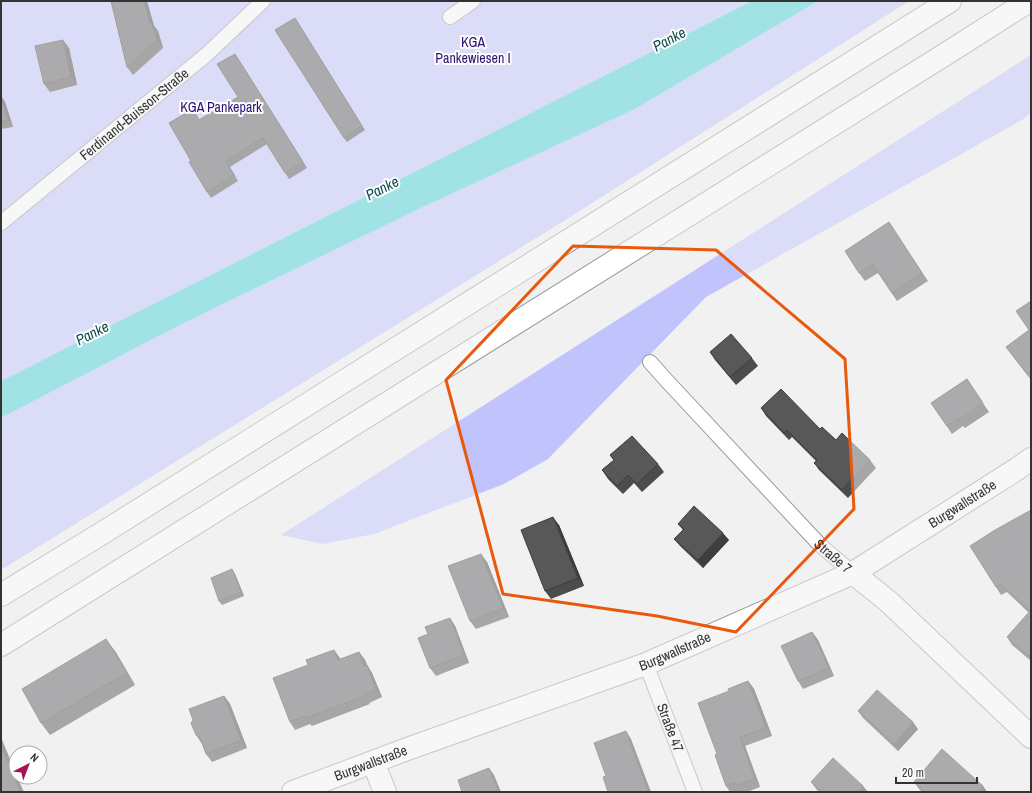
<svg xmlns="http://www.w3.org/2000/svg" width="1032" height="793" font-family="'Archivo Narrow',sans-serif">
<rect width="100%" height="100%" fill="#f1f1f2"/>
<path fill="#c1c3fc" d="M 1,1 L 752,1 L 1,381 Z
M 818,1 L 909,1 L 567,219 L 1,570 L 1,418 L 180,325 L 423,207 L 635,109 Z
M 1031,55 L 1031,113 L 1022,120 L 706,297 L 548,459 L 504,484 L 374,534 L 323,544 L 281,535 Z"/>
<path fill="#42d3d5" d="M 752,1 L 818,1 L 635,109 L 423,207 L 180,325 L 1,418 L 1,381 Z"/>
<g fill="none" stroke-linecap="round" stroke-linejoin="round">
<g stroke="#989899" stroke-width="16">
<g id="lane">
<path d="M 450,17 L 473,1"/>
<path id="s1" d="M 1,223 L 206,55 L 263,1"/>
<path id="s2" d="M 650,362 L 667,381 L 820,545 L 853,573"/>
<path id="s3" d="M 646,664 L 695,792"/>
</g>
</g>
<g stroke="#989899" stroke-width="24">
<g id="street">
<path d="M 853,573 L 889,602 L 1031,737"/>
<path d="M 373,762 L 385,792"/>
<path id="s4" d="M 293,792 L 410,748 L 646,664 L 853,573 L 1017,469 L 1031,459"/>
</g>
</g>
<g stroke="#989899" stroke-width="24">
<path id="highway" d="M 1,595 L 104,532 L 950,1
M 1,645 L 941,57 L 1029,1"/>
</g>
<use href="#lane" stroke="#fff" stroke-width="14"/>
<use href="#street" stroke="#fff" stroke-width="22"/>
<use href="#highway" stroke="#fff" stroke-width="22"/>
</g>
<path fill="#4c4c4d" d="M 111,1 L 147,1 L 154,26 L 158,31 L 163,48 L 133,75 L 127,67 Z
M 295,18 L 365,130 L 347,142 L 344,138 Z
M 69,48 L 77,85 L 50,92 L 44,84 Z
M 235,54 L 307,168 L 289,179 L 267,144 L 230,167 L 238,181 L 211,198 L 207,192 L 200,119 L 238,97 Z
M 1,96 L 5,102 L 13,127 L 1,129 Z
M 894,230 L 928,281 L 897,301 L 878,273 L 865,281 L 859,273 Z
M 1031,301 L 1031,380 L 1006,347 L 1029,330 Z
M 710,352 L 752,358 L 758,366 L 736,385 L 715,360 Z
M 967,379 L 989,412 L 965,428 L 963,426 L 952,434 L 931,403 Z
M 761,408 L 820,429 L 836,440 L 870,460 L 876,468 L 848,498 L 819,470 L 814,463 L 816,461 L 792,437 L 789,440 L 766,416 Z
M 610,455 L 658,464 L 664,472 L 642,492 L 634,483 L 623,494 L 608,479 L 602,470 L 614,460 Z
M 1031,510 L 1031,661 L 1012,645 L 1007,637 L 1029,613 L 1007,592 L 1001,595 L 996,587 Z
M 678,524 L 729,540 L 703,568 L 680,546 L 674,539 L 683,530 Z
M 559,525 L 584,586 L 551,599 L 545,591 Z
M 487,562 L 509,617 L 476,629 L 470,621 Z
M 232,569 L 235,574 L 244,596 L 222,605 L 219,601 Z
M 450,618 L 455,626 L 469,663 L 436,676 L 430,668 L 428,634 Z
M 812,632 L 818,640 L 834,676 L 803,689 L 798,681 Z
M 334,650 L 340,660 L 359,652 L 365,660 L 367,665 L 372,673 L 382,697 L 369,703 L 370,704 L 312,726 L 310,724 L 295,730 L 290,722 Z
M 115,651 L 135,685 L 50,735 L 41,723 Z
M 748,681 L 754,689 L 772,736 L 745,746 L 760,787 L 747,792 L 740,791 L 730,792 L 726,786 L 717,754 L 729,691 Z
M 224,696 L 230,704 L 247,748 L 212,762 L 206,754 L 202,744 L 196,735 Z
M 858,711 L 918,729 L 898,751 L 863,718 Z
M 811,782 L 868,792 L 819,792 L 817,790 Z
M 914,782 L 983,786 L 987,792 L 922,792 L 919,789 Z"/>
<path fill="#3e3e3e" d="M 144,1 L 147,1 L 147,2 L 154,26 L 158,31 L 163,48 L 157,40 L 150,23 Z
M 63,40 L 69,48 L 77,85 L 71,77 Z
M 235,54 L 239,60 L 307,168 L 303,162 Z
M 1,96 L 5,102 L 13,127 L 8,120 Z
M 553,517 L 559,525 L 584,586 L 578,578 Z
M 723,533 L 729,540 L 703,568 L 698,560 Z
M 481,554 L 487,562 L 509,617 L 503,608 Z
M 232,569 L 235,574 L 244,596 L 241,592 Z
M 450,618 L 455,626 L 469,663 L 464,655 Z
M 812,632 L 818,640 L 834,676 L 829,668 Z
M 106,639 L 115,651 L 135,685 L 127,673 Z
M 334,650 L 340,658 L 344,669 L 338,660 Z
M 359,652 L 365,660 L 367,665 L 372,673 L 382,697 L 376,689 L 364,666 Z
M 1031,653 L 1031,660 L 1028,656 Z
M 748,681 L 754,689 L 772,736 L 766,728 Z
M 224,696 L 230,704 L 247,748 L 241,740 Z
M 913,722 L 918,729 L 898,751 L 894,744 Z
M 626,731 L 631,739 L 651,792 L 648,792 Z
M 1,737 L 16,774 L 16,777 L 17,777 L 24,792 L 20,792 L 1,746 Z
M 740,737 L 745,746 L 760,787 L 755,779 Z
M 489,768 L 494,775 L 501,792 L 498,792 Z
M 863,786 L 868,792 L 858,792 Z
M 983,786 L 987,792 L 978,792 Z"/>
<path fill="#585859" stroke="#3e3e3e" d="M 111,1 L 144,1 L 150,23 L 152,23 L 157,40 L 127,67 Z
M 295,18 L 362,126 L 344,138 L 275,30 Z
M 63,40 L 71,77 L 44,84 L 35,46 Z
M 235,54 L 303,162 L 285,173 L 263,138 L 226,161 L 234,175 L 207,192 L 189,162 L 191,161 L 169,123 L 193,109 L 199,120 L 238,97 L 217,64 Z
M 1,97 L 8,120 L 1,121 Z
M 889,222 L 922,273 L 892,293 L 873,264 L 859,273 L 845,251 Z
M 1031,301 L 1031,371 L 1027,374 L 1006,347 L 1029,330 L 1016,311 Z
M 731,334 L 752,358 L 730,377 L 710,352 Z
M 967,379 L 983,403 L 959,420 L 958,418 L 947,426 L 931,403 Z
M 781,389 L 820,429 L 822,427 L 836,440 L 842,433 L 870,460 L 842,490 L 814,463 L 817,460 L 787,430 L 784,433 L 761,408 Z
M 632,436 L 658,464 L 637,484 L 628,475 L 617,486 L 602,470 L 614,460 L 610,455 Z
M 694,506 L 723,533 L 698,560 L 674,539 L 684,529 L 678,524 Z
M 1031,510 L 1031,653 L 1028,656 L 1007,637 L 1030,611 L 1001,584 L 996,587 L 970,546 L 995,530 Z
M 553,517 L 578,578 L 545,591 L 521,530 Z
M 481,554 L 503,608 L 470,621 L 448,566 Z
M 232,569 L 241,592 L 219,601 L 211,578 Z
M 450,618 L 464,655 L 430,668 L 418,638 L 428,634 L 425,627 Z
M 812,632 L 829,668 L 798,681 L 781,646 Z
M 106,639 L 127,673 L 41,723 L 22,689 Z
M 334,650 L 338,660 L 359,652 L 364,666 L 367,665 L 376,689 L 364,695 L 364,696 L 306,718 L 305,716 L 290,722 L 273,678 L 308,665 L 306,660 Z
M 748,681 L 766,728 L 740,737 L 755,779 L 738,785 L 734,783 L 726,786 L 715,755 L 717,754 L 698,703 L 729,691 L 728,689 Z
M 877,690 L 913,722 L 894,744 L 858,711 Z
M 224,696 L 241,740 L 206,754 L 200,737 L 196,735 L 191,723 L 193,720 L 189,709 Z
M 626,731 L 648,792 L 608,792 L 603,777 L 606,776 L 594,743 Z
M 1,746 L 20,792 L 1,792 Z
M 942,749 L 983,786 L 978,792 L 925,792 L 914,782 Z
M 833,758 L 863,786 L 858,792 L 822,792 L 811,782 Z
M 489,768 L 498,792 L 462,792 L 458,780 Z"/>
<path d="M0 0H1032V793H0ZM 573,246 L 716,250 L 845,359 L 854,509 L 736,632 L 657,616 L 503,594 L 446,380 Z" fill="#f1f1f2" fill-opacity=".55" fill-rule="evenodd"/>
<path fill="none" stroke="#e8590c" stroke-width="3" stroke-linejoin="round" d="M 573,246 L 716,250 L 845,359 L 854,509 L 736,632 L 657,616 L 503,594 L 446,380 Z"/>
<g text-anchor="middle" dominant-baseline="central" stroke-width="4" stroke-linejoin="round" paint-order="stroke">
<g font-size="14" fill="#291272" stroke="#fefeff">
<text x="473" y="42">KGA<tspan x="473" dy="16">Pankewiesen I</tspan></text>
<text x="221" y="107">KGA Pankepark</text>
</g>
<g font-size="14" fill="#333" stroke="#fefeff">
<text stroke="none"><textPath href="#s1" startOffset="172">Ferdinand-Buisson-Straße</textPath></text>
<text stroke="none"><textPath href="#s4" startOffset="731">Burgwallstraße</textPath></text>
<text stroke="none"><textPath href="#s2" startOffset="267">Straße 7</textPath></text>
<text stroke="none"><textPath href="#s4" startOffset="407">Burgwallstraße</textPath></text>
<text stroke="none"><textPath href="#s3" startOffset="68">Straße 47</textPath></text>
<text stroke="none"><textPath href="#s4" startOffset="83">Burgwallstraße</textPath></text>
</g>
<g font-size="15" font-style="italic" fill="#0e4d4e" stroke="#fefeff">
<text transform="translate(669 39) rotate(-28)">Panke</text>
<text transform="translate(382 188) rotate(-27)">Panke</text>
<text transform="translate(92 333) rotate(-27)">Panke</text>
</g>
</g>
<rect width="1032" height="793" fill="none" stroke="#333333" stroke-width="4"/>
<g transform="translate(28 765) rotate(42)"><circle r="19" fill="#fefeff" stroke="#adadad"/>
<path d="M0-3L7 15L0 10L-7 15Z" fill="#a41455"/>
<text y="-6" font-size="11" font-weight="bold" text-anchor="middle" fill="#333333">N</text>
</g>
<path d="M896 777v6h81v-6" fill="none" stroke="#333333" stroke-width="2"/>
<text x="902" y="777" font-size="12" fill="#333333" stroke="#fefeff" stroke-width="3" paint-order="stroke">20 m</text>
</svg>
